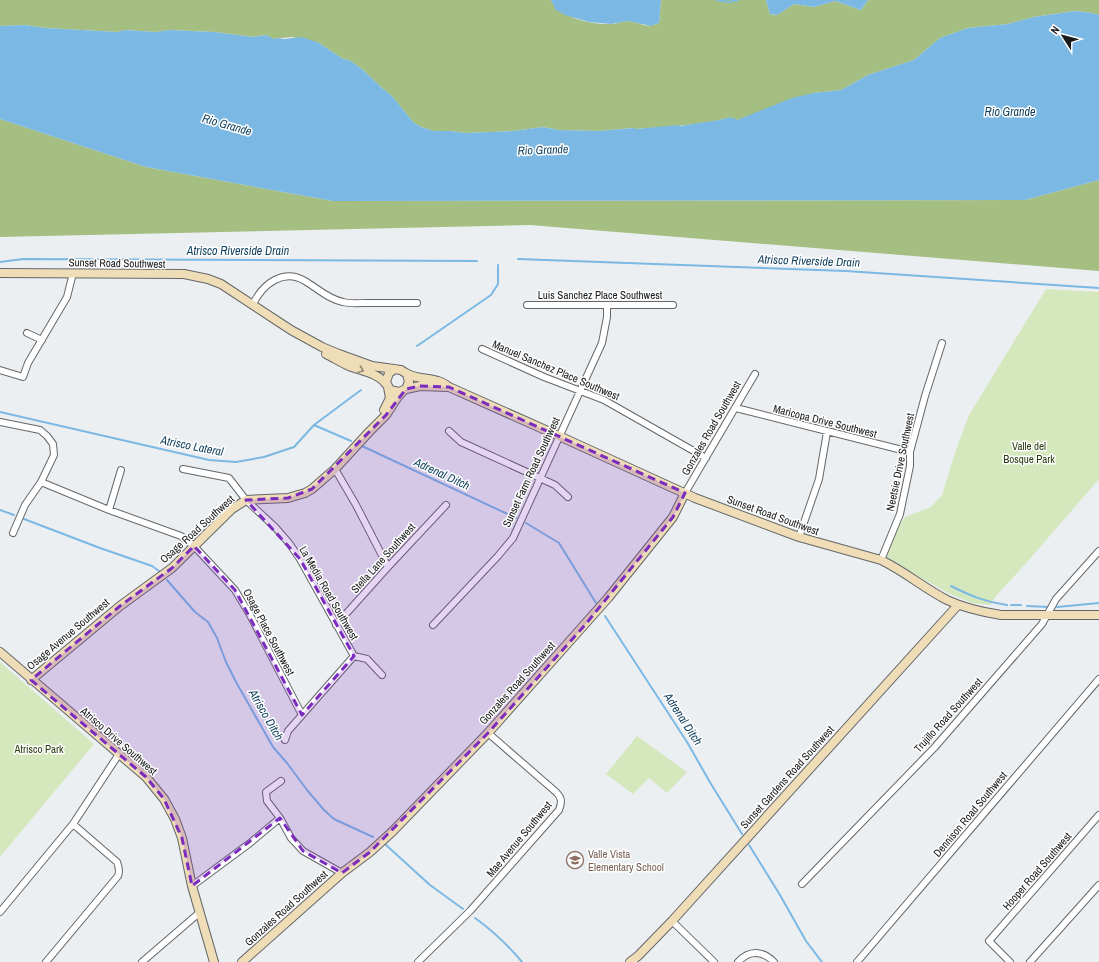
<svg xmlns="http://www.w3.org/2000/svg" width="1099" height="962" font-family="'Archivo Narrow',sans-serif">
<rect width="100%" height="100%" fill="#eceff2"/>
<path fill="#d4e7bd" d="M 1046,289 L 1099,292 L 1099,479 L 1028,561 L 997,595 L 990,605 L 972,603 L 948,593 L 909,571 L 884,559 L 895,532 L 905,517 L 931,507 L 942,495 L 955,453 L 969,415 Z
M 0,662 L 94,744 L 0,857 Z
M 637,736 L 687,772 L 667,793 L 649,778 L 633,794 L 606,774 Z"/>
<path fill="#a4bf81" d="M 0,0 L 551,0 C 560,18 593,25 611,24 C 617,24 623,21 629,21 C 642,23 646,29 659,23 L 661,0 L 766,0 L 770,14 L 777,15 L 794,4 L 814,7 L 835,1 L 861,10 L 868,0 L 1099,0 L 1099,15 L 1092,13 L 1075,11 L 1034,17 L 1008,24 L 968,28 L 940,38 L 914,60 L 868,75 L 841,90 L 814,93 L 737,120 L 732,119 L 731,117 C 701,126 667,126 635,129 L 633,128 L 599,131 L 559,130 L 543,127 L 513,131 L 465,133 L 450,131 L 434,131 L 421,127 L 413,122 L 392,96 L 382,88 L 362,69 L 349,60 L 343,59 L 319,43 L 292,37 L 273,39 L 266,35 L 253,37 L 214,32 L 169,30 L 156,32 L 125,30 L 117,32 L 46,28 L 25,25 L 0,26 Z
M 0,119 L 146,167 L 333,201 L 1025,200 L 1099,180 L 1099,271 L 530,225 L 0,237 Z"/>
<path fill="#7bb8e3" d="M 551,0 L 661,0 L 659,23 L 651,26 L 628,21 L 611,24 L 589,22 L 565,15 L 556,10 Z
M 766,0 L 868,0 L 861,10 L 835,1 L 814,7 L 794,4 L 777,15 L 770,14 Z
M 1075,11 L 1092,13 L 1099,15 L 1099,180 L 1025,200 L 333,201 L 146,167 L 0,119 L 0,26 L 25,25 L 46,28 L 117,32 L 125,30 L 156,32 L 169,30 L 214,32 L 253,37 L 266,35 L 274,39 L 278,38 L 284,39 L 302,37 L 319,43 L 343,59 L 349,60 L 362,69 L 382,88 L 392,96 L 413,122 L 421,127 L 434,131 L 450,131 L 465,133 L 513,131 L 543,127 L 559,130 L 599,131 L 633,128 L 636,129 L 678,125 L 680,126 L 719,120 L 731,117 L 732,119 L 735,118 L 737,120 L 792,98 L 814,93 L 841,90 L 868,75 L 914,60 L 940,38 L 968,28 L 1008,24 L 1034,17 Z"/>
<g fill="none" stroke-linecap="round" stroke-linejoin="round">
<path stroke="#7bb8e3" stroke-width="2" d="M 717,0 L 729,2 L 738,0
M 518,259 L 846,271 L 1099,288
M 0,262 L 23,259 L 477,261
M 417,346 L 491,295 L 498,284 L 498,265
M 0,412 L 209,460 L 236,462 L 264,457 L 294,447 L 314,425 L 361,390
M 314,425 L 351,441
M 362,446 L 516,518
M 0,510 L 14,515
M 24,519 L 100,548 L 152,566 L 159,571
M 526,523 L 559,543 L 596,603
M 167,580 L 195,612 L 208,622 L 217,638 L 226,662 L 236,682 L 273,747 L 287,763 L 307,790 L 324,810 L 334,819 L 373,837
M 951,586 C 971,596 985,602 1007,605
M 1011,605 L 1021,605
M 1027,606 L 1048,607
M 1057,607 L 1099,603
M 605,616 L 687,742 L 711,784 L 742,834
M 386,845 L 430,885 L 463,909
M 749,845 L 780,895 L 806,941 L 822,962
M 475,918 C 493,931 508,945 522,962"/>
<g stroke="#646769" stroke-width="8">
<path id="street" d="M 253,304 C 263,284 283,268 305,281 C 317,288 328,299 343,302 C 350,304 359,303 367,303 C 384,303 400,303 417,303
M 527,305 L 673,305
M 27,333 L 42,340
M 482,349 L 544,377 L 604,400 L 706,458
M 0,370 L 23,377 L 28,363 L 67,297 L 73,273
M 736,408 L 910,452
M 0,422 L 40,430 L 47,436 L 53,444 L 54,455 L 41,482 L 25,505 L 13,533
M 449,431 L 461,442 L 555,485 L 568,497
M 183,469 L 229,478 L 246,500 L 275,527 L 289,543 L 300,559 L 354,656 L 367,659 L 382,675
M 335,469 L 356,505 L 388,567
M 41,482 L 109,510 L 181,536 L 194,546 L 235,590 L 250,615 L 302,715
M 685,493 L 755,374
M 109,510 L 121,470
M 799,537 L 819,479 L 827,432
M 881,560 L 900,514 L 910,466 L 910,452 L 925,396 L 942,343
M 336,625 L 388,567 L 446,505
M 433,625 L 498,556 L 513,538 L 602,343 L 607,317 L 607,305
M 285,740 L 288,731 L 354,656
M 281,781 L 266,792 L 267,801 L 280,818 L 291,838 L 303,851 L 342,873
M 802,884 L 934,748 L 1042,624 L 1056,599 L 1099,551
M 192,886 L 250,843 L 280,818
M 0,912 L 73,824 L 119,754
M 672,921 L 714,962
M 46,962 L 118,876 C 120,871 119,867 117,862 L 73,824
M 142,962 L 199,913
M 418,962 L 470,911 L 559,810 C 562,802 562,798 556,792 L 488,733
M 738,962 C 749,950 762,950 774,962
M 857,962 L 1099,679
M 1010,962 L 989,941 L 1099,815
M 1030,962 L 1099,885"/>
</g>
<g stroke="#646769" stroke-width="10">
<path id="secondary" d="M 0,273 L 184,274 L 208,279 L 221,284 L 291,330 L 322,347 L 339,354 L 372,366 L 401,370 L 407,374 L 409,382 L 406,389 L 399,392 L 390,390 L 386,382 L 389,373 L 395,369
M 326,354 C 334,358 342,363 349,366 C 362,371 378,373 386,384
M 406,373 C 418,380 426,377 438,381 C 442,382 445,384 449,387 L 559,436 L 695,498 L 799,537 L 881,560 C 904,571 924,588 947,600 C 964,608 982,612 1001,615 L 1099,615
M 406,389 L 420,386 L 448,387
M 384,410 L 390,398 L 388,387
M 0,652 L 146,777 L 164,799 L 175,819 L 182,838 L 192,886 L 214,962
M 31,680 L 120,606 L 172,568 L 232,509 L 246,500 L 288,498 L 305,493 L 312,489 L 335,469 L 369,432 L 386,415 L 397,398 L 404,390
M 242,962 L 342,873 L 370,852 L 392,832 L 488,733 L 608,598 L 673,517 L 685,493
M 630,962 L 638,956 L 672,921 L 958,605"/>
</g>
<use href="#street" stroke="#fff" stroke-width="6"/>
<use href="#secondary" stroke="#eeddb7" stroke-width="8"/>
</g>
<defs><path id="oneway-chevron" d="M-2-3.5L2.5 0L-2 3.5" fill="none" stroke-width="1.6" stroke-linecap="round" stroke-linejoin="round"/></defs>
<use stroke="#8e8570" href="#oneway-chevron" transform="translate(361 370) rotate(20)"/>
<path fill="#7b2cbf" fill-opacity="0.2" stroke="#7b2cbf" stroke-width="3" stroke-dasharray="8 5" stroke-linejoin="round" d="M 420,386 L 449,387 L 685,493 L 673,517 L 585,625 L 488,733 L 370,852 L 342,873 L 303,851 L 280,818 L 192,886 L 182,838 L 164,799 L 146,777 L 31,680 L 120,606 L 172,568 L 194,546 L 235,590 L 302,715 L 354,656 L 300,559 L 246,500 L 288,498 L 312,489 L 386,415 L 406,389 Z"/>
<defs>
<g id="school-ring" transform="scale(0.9)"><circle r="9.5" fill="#fff" stroke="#8d6e63" stroke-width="1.5"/><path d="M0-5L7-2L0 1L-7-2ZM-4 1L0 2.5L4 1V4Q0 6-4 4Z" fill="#8d6e63"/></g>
</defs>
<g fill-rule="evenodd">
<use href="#school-ring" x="575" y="860"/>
</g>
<g text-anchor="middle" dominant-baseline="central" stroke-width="3" stroke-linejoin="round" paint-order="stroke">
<g font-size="11" fill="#18191a" stroke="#fff">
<text transform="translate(117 263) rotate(1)">Sunset Road Southwest</text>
<text x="600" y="295">Luis Sanchez Place Southwest</text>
<text transform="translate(556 370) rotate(23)">Manuel Sanchez Place Southwest</text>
<text transform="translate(825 421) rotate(14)">Maricopa Drive Southwest</text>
<text transform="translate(711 428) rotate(-60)">Gonzales Road Southwest</text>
<text transform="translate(900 462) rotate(-78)">Neetsie Drive Southwest</text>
<text transform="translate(531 472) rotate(-65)">Sunset Farm Road Southwest</text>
<text transform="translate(773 515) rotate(20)">Sunset Road Southwest</text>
<text transform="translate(197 529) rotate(-42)">Osage Road Southwest</text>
<text transform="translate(383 558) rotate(-48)">Stella Lane Southwest</text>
<text transform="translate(329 593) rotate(60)">La Media Road Southwest</text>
<text transform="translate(269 632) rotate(62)">Osage Place Southwest</text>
<text transform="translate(68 634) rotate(-40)">Osage Avenue Southwest</text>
<text transform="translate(517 683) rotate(-48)">Gonzales Road Southwest</text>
<text transform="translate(948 715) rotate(-48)">Trujillo Road Southwest</text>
<text transform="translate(119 741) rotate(41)">Atrisco Drive Southwest</text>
<text transform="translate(787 777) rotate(-48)">Sunset Gardens Road Southwest</text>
<text transform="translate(970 814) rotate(-50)">Dennison Road Southwest</text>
<text transform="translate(519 839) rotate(-50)">Mae Avenue Southwest</text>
<text transform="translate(1037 871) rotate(-49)">Hooper Road Southwest</text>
<text transform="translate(286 908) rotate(-42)">Gonzales Road Southwest</text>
</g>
<g font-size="11" fill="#2a3a0d" stroke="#fff">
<text x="1029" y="446">Valle del<tspan x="1029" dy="13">Bosque Park</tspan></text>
<text x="39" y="749">Atrisco Park</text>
</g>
<g font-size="11" fill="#785e54" stroke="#fff" text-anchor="start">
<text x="588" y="854">Valle Vista<tspan x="588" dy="13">Elementary School</tspan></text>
</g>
<g font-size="12" font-style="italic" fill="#0f3f5c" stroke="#fff">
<text x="1010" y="112">Rio Grande</text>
<text transform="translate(227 125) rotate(16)">Rio Grande</text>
<text transform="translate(543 150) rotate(-2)">Rio Grande</text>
<text x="238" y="251">Atrisco Riverside Drain</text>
<text transform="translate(809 261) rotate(2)">Atrisco Riverside Drain</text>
<text transform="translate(192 446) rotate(11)">Atrisco Lateral</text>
<text transform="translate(442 474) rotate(25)">Adrenal Ditch</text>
<text transform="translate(266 715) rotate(60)">Atrisco Ditch</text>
<text transform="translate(683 719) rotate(57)">Adrenal Ditch</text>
</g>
</g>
<g transform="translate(1063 36) rotate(306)" stroke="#ffffff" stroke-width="3" paint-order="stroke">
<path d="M0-3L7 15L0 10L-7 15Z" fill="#18191a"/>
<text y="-6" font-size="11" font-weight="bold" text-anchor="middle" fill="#18191a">N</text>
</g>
</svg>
